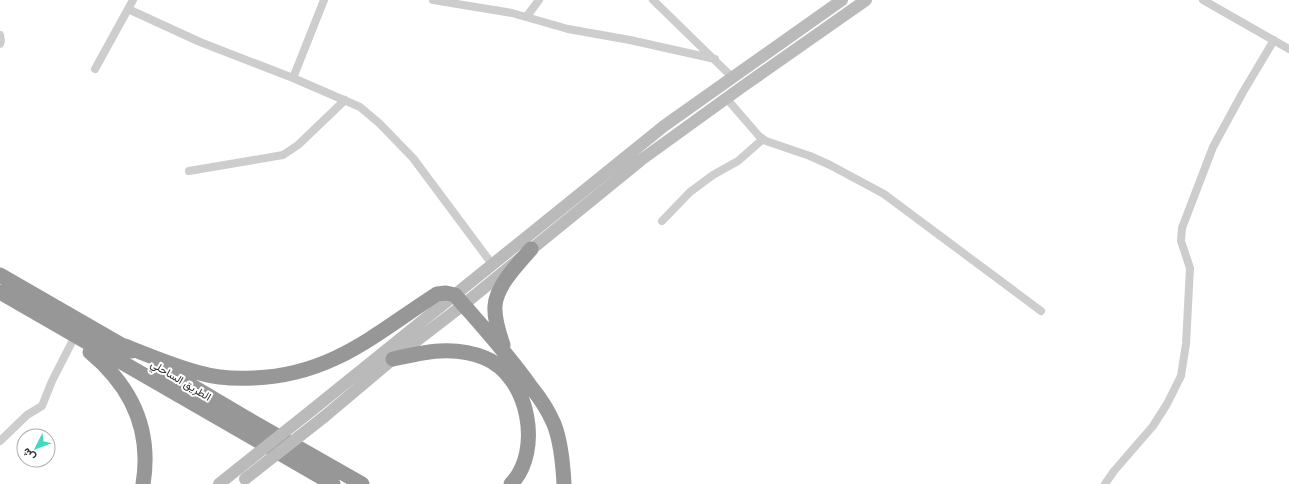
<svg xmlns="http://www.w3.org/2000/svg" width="1289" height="484" font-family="'Space Grotesk',Vazirmatn,sans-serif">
<rect width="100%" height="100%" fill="#fff"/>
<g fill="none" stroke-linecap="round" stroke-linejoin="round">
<path stroke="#cdcdcd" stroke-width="8" d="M 433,0 L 512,13 L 568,29 L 630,40 L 715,59
M 653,0 L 733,78
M 1203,0 L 1289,49
M 128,9 L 200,42 L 293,78 L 360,107 L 379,123 L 413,158 L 492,264
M 527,16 L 539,0
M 0,35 L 1,41 L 0,44
M 95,69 L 133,0
M 293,78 L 324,0
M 726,98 L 759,136 L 766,141 L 810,156 L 830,165 L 884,194 L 1041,311
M 189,171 L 283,155 L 298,145 L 345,100
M 662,221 L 690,192 L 713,175 L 738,161 L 763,139
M 0,441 L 27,415 L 42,406 L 52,381 L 74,338
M 1105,484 L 1114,471 L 1153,426 L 1167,404 L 1181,376 L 1186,344 L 1190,268 L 1181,241 L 1182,228 L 1213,147 L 1243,92 L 1274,40"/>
<path stroke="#bababa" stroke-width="12" d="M 312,410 L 664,126 L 842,0
M 324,417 L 393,359 L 463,305 L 641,160 L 742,87 L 866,0
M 219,484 L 239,468"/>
<path stroke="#979797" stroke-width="15" d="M 0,275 L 132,351
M 0,292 L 333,484
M 503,345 C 499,333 494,319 495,306 C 496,286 518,264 531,249
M 125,346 C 150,356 174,366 200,373 C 217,378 236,379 254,378 C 332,375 375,334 437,294 L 446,293 L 455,295 C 481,325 508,354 531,387 C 540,398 548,410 554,424 C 561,442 563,464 564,484
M 90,352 C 132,387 152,430 143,484
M 393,359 C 424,352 454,345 485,358 C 529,376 543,451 511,484
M 158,366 L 246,418 L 362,484"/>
<path stroke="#bababa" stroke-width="12" d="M 239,468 L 312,410
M 245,479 L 324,417"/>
</g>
<g text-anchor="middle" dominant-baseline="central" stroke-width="4" stroke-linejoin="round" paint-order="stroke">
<g font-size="11" fill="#303030" stroke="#fff">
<text transform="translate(181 380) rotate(31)">الطريق الساحلي</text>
</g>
</g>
<g transform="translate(36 448) rotate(228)"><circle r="19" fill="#ffffff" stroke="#acacac"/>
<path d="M0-3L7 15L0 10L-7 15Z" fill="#3edbc0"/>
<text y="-6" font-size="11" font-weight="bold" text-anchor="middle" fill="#303030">ش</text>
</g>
</svg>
